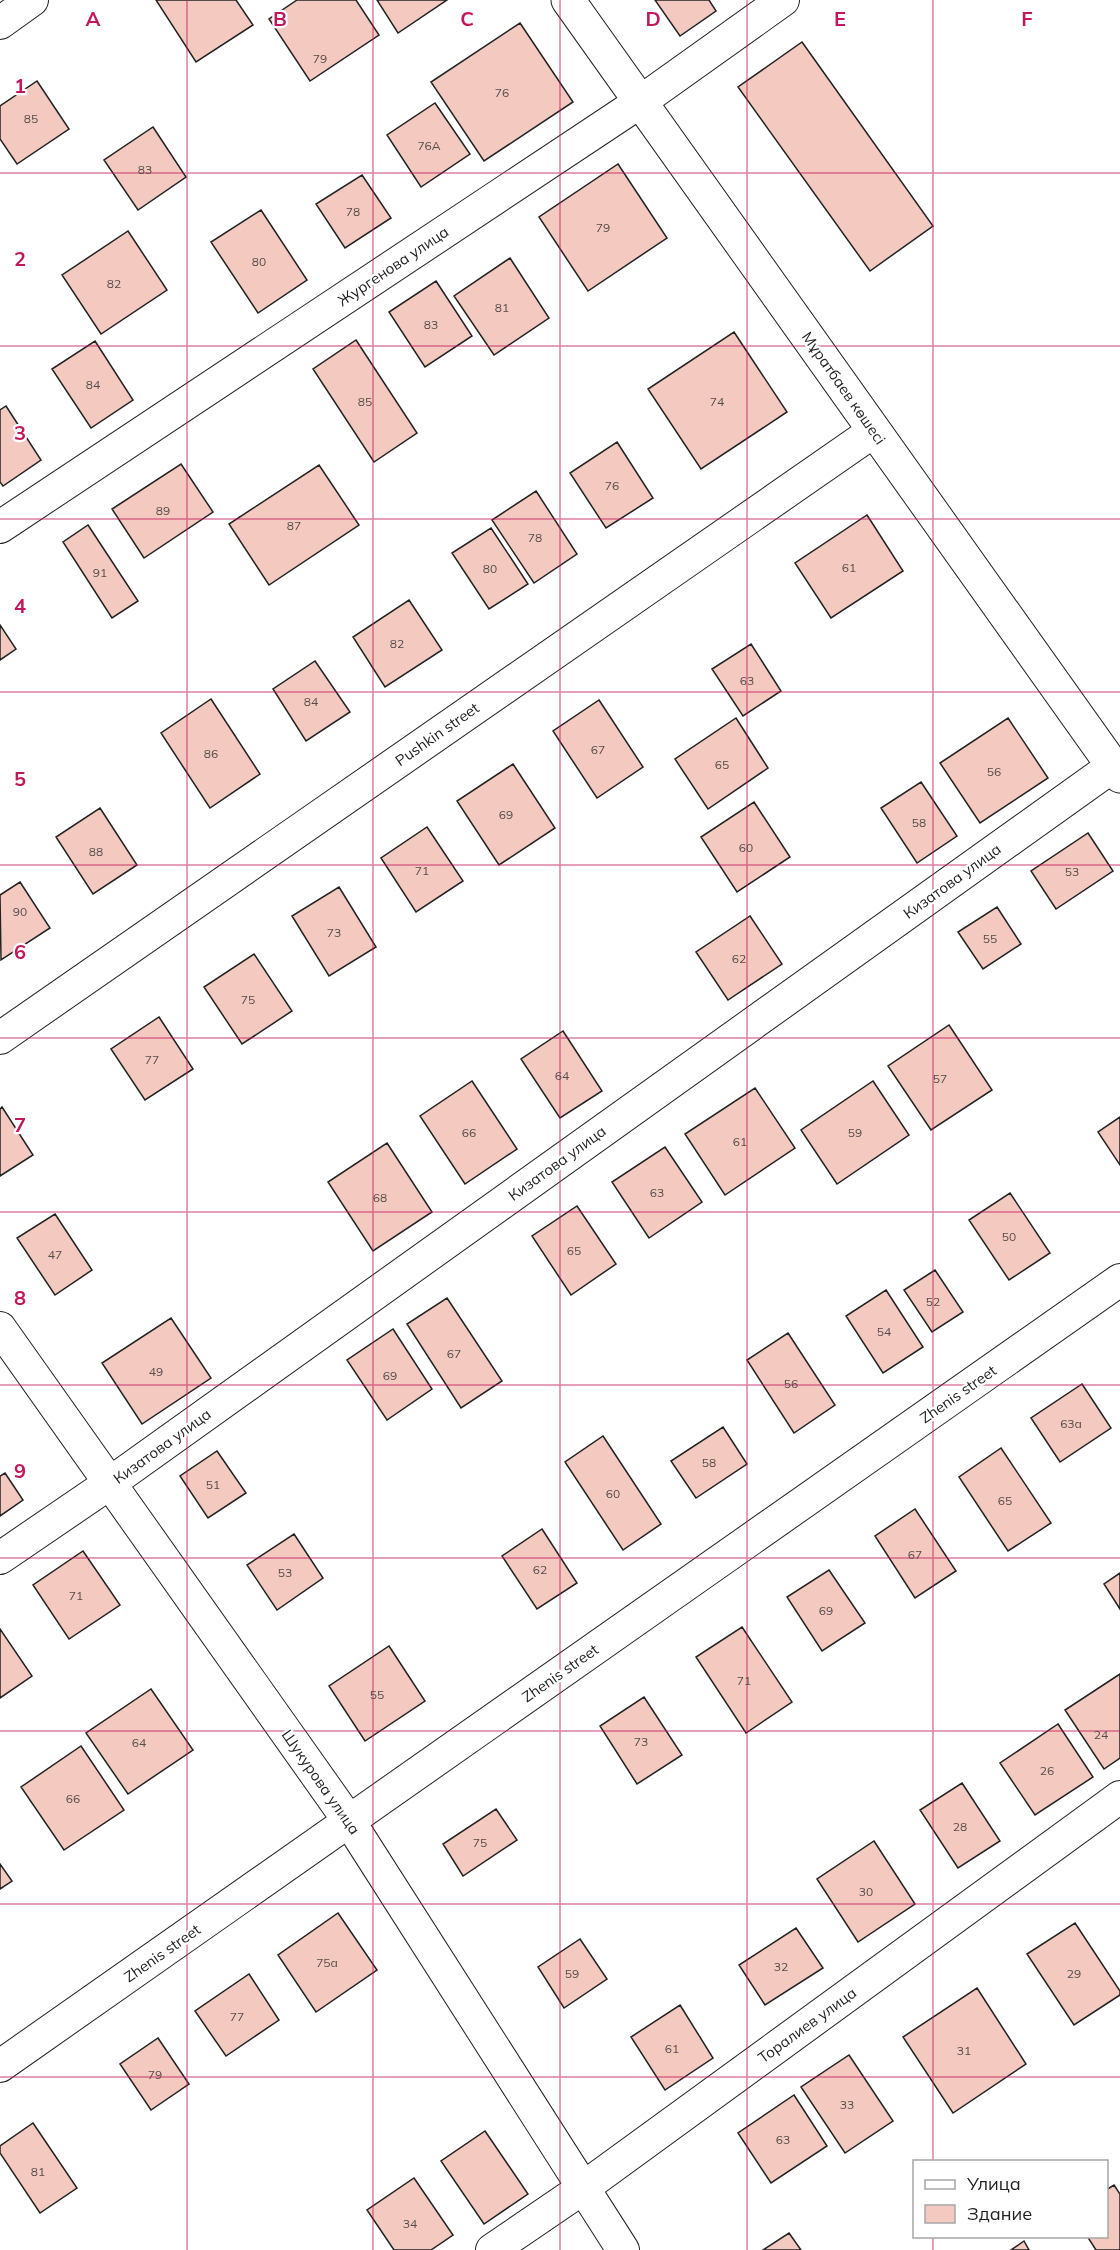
<svg xmlns="http://www.w3.org/2000/svg" width="1120" height="2250" font-family="Mulish,sans-serif">
<rect width="100%" height="100%" fill="#fff"/>
<path fill="#f3c9c0" stroke="#222" stroke-width="1.5" d="M 156,0 L 236,0 L 253,25 L 196,62 Z
M 297,0 L 356,0 L 379,35 L 310,81 L 269,19 Z
M 377,0 L 447,0 L 398,33 Z
M 655,0 L 709,0 L 716,11 L 680,36 Z
M 520,23 L 573,102 L 484,161 L 431,82 Z
M 802,42 L 933,226 L 870,271 L 738,87 Z
M 37,81 L 69,129 L 17,164 L 0,139 L 0,106 Z
M 435,103 L 470,154 L 421,187 L 387,135 Z
M 153,127 L 186,177 L 138,210 L 104,160 Z
M 618,164 L 667,238 L 588,291 L 539,217 Z
M 362,175 L 391,218 L 345,248 L 316,204 Z
M 261,210 L 307,280 L 258,313 L 211,242 Z
M 128,231 L 167,290 L 101,334 L 62,275 Z
M 510,258 L 549,318 L 494,355 L 454,296 Z
M 436,281 L 472,336 L 425,367 L 389,312 Z
M 734,332 L 787,412 L 701,469 L 648,389 Z
M 356,340 L 417,433 L 374,462 L 313,369 Z
M 95,341 L 133,400 L 91,428 L 52,369 Z
M 6,406 L 41,460 L 3,486 L 0,482 L 0,410 Z
M 617,442 L 653,498 L 606,528 L 570,473 Z
M 181,464 L 213,512 L 144,558 L 112,509 Z
M 319,465 L 359,525 L 269,585 L 229,524 Z
M 536,491 L 577,554 L 534,583 L 492,520 Z
M 867,515 L 903,571 L 831,618 L 795,563 Z
M 88,525 L 138,601 L 112,618 L 63,542 Z
M 491,528 L 528,584 L 489,609 L 452,553 Z
M 409,600 L 442,650 L 385,687 L 353,637 Z
M 0,625 L 16,649 L 0,660 Z
M 751,644 L 781,691 L 743,716 L 712,669 Z
M 315,661 L 350,712 L 306,741 L 273,689 Z
M 211,699 L 260,774 L 210,808 L 161,733 Z
M 599,700 L 643,767 L 597,798 L 553,731 Z
M 736,718 L 768,768 L 708,809 L 675,759 Z
M 1008,718 L 1048,778 L 980,823 L 940,763 Z
M 513,764 L 555,828 L 499,865 L 457,801 Z
M 921,782 L 957,836 L 917,863 L 881,808 Z
M 754,802 L 790,857 L 737,892 L 701,837 Z
M 100,808 L 137,865 L 93,894 L 56,837 Z
M 427,827 L 463,881 L 416,912 L 381,858 Z
M 1088,833 L 1113,871 L 1056,909 L 1031,871 Z
M 20,882 L 50,928 L 1,960 L 0,895 Z
M 339,887 L 376,947 L 329,976 L 292,916 Z
M 997,907 L 1021,944 L 983,969 L 958,932 Z
M 750,916 L 782,964 L 728,1000 L 696,952 Z
M 254,954 L 292,1011 L 242,1044 L 204,987 Z
M 159,1017 L 193,1069 L 145,1100 L 111,1049 Z
M 949,1025 L 992,1090 L 931,1130 L 888,1066 Z
M 563,1031 L 602,1091 L 560,1118 L 521,1059 Z
M 472,1081 L 517,1149 L 465,1184 L 420,1116 Z
M 873,1081 L 909,1135 L 837,1184 L 801,1130 Z
M 755,1088 L 795,1148 L 725,1195 L 685,1134 Z
M 2,1107 L 33,1155 L 0,1176 L 0,1109 Z
M 1120,1117 L 1120,1165 L 1098,1132 Z
M 387,1143 L 432,1212 L 373,1251 L 328,1182 Z
M 665,1147 L 702,1202 L 649,1238 L 612,1182 Z
M 1010,1193 L 1050,1253 L 1009,1280 L 969,1220 Z
M 577,1206 L 616,1264 L 571,1295 L 532,1236 Z
M 55,1214 L 92,1270 L 55,1295 L 17,1238 Z
M 935,1270 L 963,1312 L 932,1332 L 904,1290 Z
M 886,1290 L 923,1347 L 883,1373 L 846,1316 Z
M 447,1298 L 502,1381 L 461,1408 L 407,1324 Z
M 171,1318 L 211,1378 L 142,1424 L 102,1363 Z
M 393,1329 L 432,1389 L 387,1420 L 347,1360 Z
M 788,1333 L 835,1405 L 794,1433 L 747,1360 Z
M 1082,1384 L 1111,1428 L 1060,1462 L 1031,1418 Z
M 723,1427 L 747,1464 L 696,1498 L 671,1461 Z
M 603,1436 L 661,1524 L 623,1550 L 565,1462 Z
M 1001,1448 L 1051,1523 L 1008,1551 L 959,1477 Z
M 217,1451 L 246,1493 L 208,1518 L 180,1476 Z
M 5,1473 L 23,1500 L 0,1516 L 0,1476 Z
M 915,1509 L 956,1571 L 915,1598 L 875,1536 Z
M 542,1529 L 577,1583 L 537,1609 L 502,1556 Z
M 294,1534 L 323,1578 L 277,1610 L 247,1565 Z
M 83,1551 L 120,1605 L 69,1639 L 33,1585 Z
M 829,1570 L 865,1623 L 822,1651 L 787,1597 Z
M 1120,1573 L 1120,1609 L 1104,1584 Z
M 742,1627 L 792,1702 L 746,1733 L 696,1657 Z
M 0,1629 L 32,1676 L 0,1698 Z
M 389,1646 L 425,1701 L 365,1741 L 329,1686 Z
M 1120,1674 L 1120,1758 L 1104,1769 L 1065,1710 Z
M 151,1689 L 193,1750 L 128,1794 L 86,1733 Z
M 644,1697 L 682,1755 L 637,1784 L 600,1726 Z
M 1058,1724 L 1093,1777 L 1035,1815 L 1000,1763 Z
M 81,1746 L 124,1810 L 64,1850 L 21,1787 Z
M 962,1783 L 1000,1841 L 958,1868 L 920,1810 Z
M 496,1809 L 517,1840 L 463,1876 L 443,1844 Z
M 874,1841 L 915,1904 L 858,1942 L 817,1879 Z
M 0,1864 L 12,1881 L 0,1889 Z
M 338,1913 L 377,1970 L 316,2012 L 278,1955 Z
M 1075,1923 L 1120,1991 L 1120,1995 L 1074,2025 L 1027,1954 Z
M 796,1928 L 823,1968 L 765,2005 L 739,1965 Z
M 580,1939 L 607,1979 L 564,2008 L 538,1967 Z
M 249,1974 L 279,2020 L 226,2056 L 195,2011 Z
M 977,1988 L 1026,2064 L 953,2113 L 903,2037 Z
M 680,2005 L 713,2058 L 665,2090 L 631,2037 Z
M 158,2038 L 189,2084 L 151,2110 L 120,2064 Z
M 849,2055 L 893,2121 L 845,2153 L 801,2087 Z
M 794,2095 L 827,2146 L 771,2183 L 738,2133 Z
M 33,2123 L 77,2188 L 40,2213 L 0,2153 L 0,2146 Z
M 485,2131 L 528,2194 L 484,2224 L 441,2161 Z
M 414,2178 L 453,2235 L 431,2250 L 394,2250 L 367,2210 Z
M 1114,2185 L 1120,2194 L 1120,2250 L 1096,2250 L 1087,2236 L 1106,2236 L 1106,2190 Z
M 789,2233 L 801,2250 L 763,2250 Z
M 1024,2241 L 1029,2250 L 1011,2250 Z"/>
<g fill="none" stroke-linecap="round" stroke-linejoin="round">
<g stroke="#222" stroke-width="34">
<path id="minor" d="M 0,23 L 32,0
M 0,527 L 640,102 L 783,0
M 0,1038 L 874,431
M 0,1328 L 349,1821 L 623,2250
M 0,1558 L 110,1483 L 1113,766
M 0,2066 L 1120,1280
M 492,2250 L 583,2188 L 1120,1797"/>
</g>
<g stroke="#222" stroke-width="35">
<path id="tertiary" d="M 568,0 L 1120,776"/>
</g>
<use href="#minor" stroke="#fff" stroke-width="32"/>
<use href="#tertiary" stroke="#fff" stroke-width="33"/>
</g>
<path fill="none" stroke="#c2185b" stroke-width="1.5" stroke-opacity="0.55" d="M 187,0 L 187,2250M 373,0 L 373,2250M 560,0 L 560,2250M 747,0 L 747,2250M 933,0 L 933,2162M 0,173 L 1120,173M 0,346 L 1120,346M 0,519 L 1120,519M 0,692 L 1120,692M 0,865 L 1120,865M 0,1038 L 1120,1038M 0,1212 L 1120,1212M 0,1385 L 1120,1385M 0,1558 L 1120,1558M 0,1731 L 1120,1731M 0,1904 L 1120,1904M 0,2077 L 1120,2077M 933,2236 L 933,2250"/>
<g text-anchor="middle" dominant-baseline="central" stroke-width="4.5" stroke-linejoin="round" paint-order="stroke">
<g font-size="12" fill="#564c4a">
<text x="320" y="58">79</text>
<text x="502" y="92">76</text>
<text x="31" y="118">85</text>
<text x="429" y="145">76А</text>
<text x="145" y="169">83</text>
<text x="353" y="211">78</text>
<text x="603" y="227">79</text>
<text x="259" y="261">80</text>
<text x="114" y="283">82</text>
<text x="502" y="307">81</text>
<text x="431" y="324">83</text>
<text x="93" y="384">84</text>
<text x="365" y="401">85</text>
<text x="717" y="401">74</text>
<text x="612" y="485">76</text>
<text x="163" y="510">89</text>
<text x="294" y="525">87</text>
<text x="535" y="537">78</text>
<text x="849" y="567">61</text>
<text x="490" y="568">80</text>
<text x="100" y="572">91</text>
<text x="397" y="643">82</text>
<text x="747" y="680">63</text>
<text x="311" y="701">84</text>
<text x="598" y="749">67</text>
<text x="211" y="753">86</text>
<text x="722" y="764">65</text>
<text x="994" y="771">56</text>
<text x="506" y="814">69</text>
<text x="919" y="822">58</text>
<text x="746" y="847">60</text>
<text x="96" y="851">88</text>
<text x="422" y="870">71</text>
<text x="1072" y="871">53</text>
<text x="20" y="911">90</text>
<text x="334" y="932">73</text>
<text x="990" y="938">55</text>
<text x="739" y="958">62</text>
<text x="248" y="999">75</text>
<text x="152" y="1059">77</text>
<text x="562" y="1075">64</text>
<text x="940" y="1078">57</text>
<text x="469" y="1132">66</text>
<text x="855" y="1132">59</text>
<text x="740" y="1141">61</text>
<text x="657" y="1192">63</text>
<text x="380" y="1197">68</text>
<text x="1009" y="1236">50</text>
<text x="574" y="1250">65</text>
<text x="55" y="1254">47</text>
<text x="933" y="1301">52</text>
<text x="884" y="1331">54</text>
<text x="454" y="1353">67</text>
<text x="156" y="1371">49</text>
<text x="390" y="1375">69</text>
<text x="791" y="1383">56</text>
<text x="1071" y="1423">63а</text>
<text x="709" y="1462">58</text>
<text x="213" y="1484">51</text>
<text x="613" y="1493">60</text>
<text x="1005" y="1500">65</text>
<text x="915" y="1554">67</text>
<text x="540" y="1569">62</text>
<text x="285" y="1572">53</text>
<text x="76" y="1595">71</text>
<text x="826" y="1610">69</text>
<text x="744" y="1680">71</text>
<text x="377" y="1694">55</text>
<text x="1101" y="1734">24</text>
<text x="641" y="1741">73</text>
<text x="139" y="1742">64</text>
<text x="1047" y="1770">26</text>
<text x="73" y="1798">66</text>
<text x="960" y="1826">28</text>
<text x="480" y="1842">75</text>
<text x="866" y="1891">30</text>
<text x="327" y="1962">75а</text>
<text x="781" y="1966">32</text>
<text x="572" y="1973">59</text>
<text x="1074" y="1973">29</text>
<text x="237" y="2016">77</text>
<text x="672" y="2048">61</text>
<text x="964" y="2050">31</text>
<text x="155" y="2074">79</text>
<text x="847" y="2104">33</text>
<text x="783" y="2139">63</text>
<text x="38" y="2171">81</text>
<text x="410" y="2223">34</text>
</g>
<g font-size="15" fill="#222" stroke="#fff">
<text transform="translate(393 266) rotate(-34)">Жургенова улица</text>
<text transform="translate(844 388) rotate(55)">Мұратбаев көшесі</text>
<text transform="translate(437 734) rotate(-35)">Pushkin street</text>
<text transform="translate(952 881) rotate(-36)">Кизатова улица</text>
<text transform="translate(557 1163) rotate(-36)">Кизатова улица</text>
<text transform="translate(958 1394) rotate(-35)">Zhenis street</text>
<text transform="translate(162 1446) rotate(-36)">Кизатова улица</text>
<text transform="translate(560 1673) rotate(-35)">Zhenis street</text>
<text transform="translate(321 1782) rotate(55)">Шукурова улица</text>
<text transform="translate(162 1953) rotate(-35)">Zhenis street</text>
<text transform="translate(807 2025) rotate(-36)">Торалиев улица</text>
</g>
</g>
<g font-size="20" text-anchor="middle" font-weight="bold" fill="#c2185b" stroke="#fff" stroke-width="4.5" stroke-linejoin="round" paint-order="stroke">
<text x="93" y="26">A</text>
<text x="280" y="26">B</text>
<text x="467" y="26">C</text>
<text x="653" y="26">D</text>
<text x="840" y="26">E</text>
<text x="1027" y="26">F</text>
<text x="20" y="93">1</text>
<text x="20" y="266">2</text>
<text x="20" y="440">3</text>
<text x="20" y="613">4</text>
<text x="20" y="786">5</text>
<text x="20" y="959">6</text>
<text x="20" y="1132">7</text>
<text x="20" y="1305">8</text>
<text x="20" y="1478">9</text>
</g>
<rect x="913" y="2160" width="195" height="78" fill="#ffffff" stroke="#a7a7a7" stroke-width="1.5"/>
<rect x="925" y="2180" width="30" height="9" fill="#ffffff" stroke="#a7a7a7" stroke-width="1.5"/>
<text x="967" y="2190" font-size="18" fill="#222222">Улица</text>
<rect x="925" y="2205" width="30" height="18" fill="#f3c9c0" stroke="#a7a7a7" stroke-width="1.5"/>
<text x="967" y="2220" font-size="18" fill="#222222">Здание</text>
</svg>
